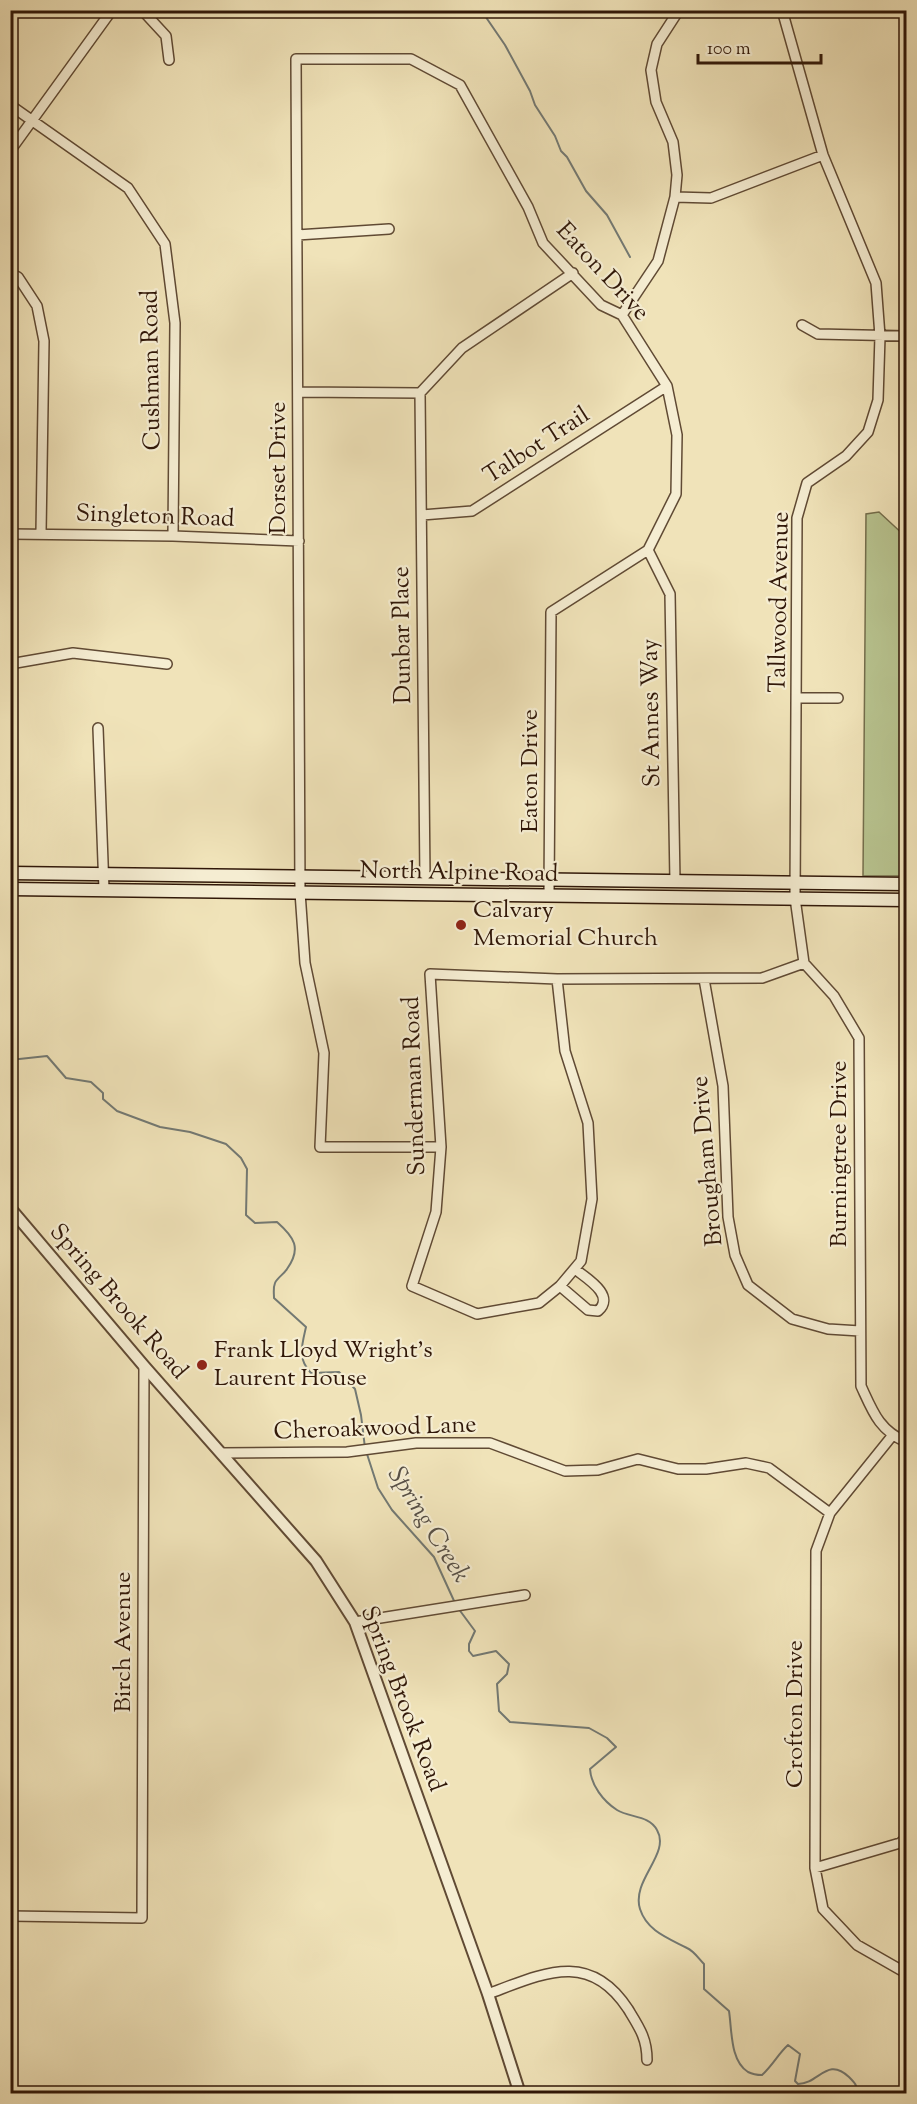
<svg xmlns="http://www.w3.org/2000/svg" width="917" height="2104" font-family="'Sorts Mill Goudy',serif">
<rect width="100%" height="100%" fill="#f0e3b9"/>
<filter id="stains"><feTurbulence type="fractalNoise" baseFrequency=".00333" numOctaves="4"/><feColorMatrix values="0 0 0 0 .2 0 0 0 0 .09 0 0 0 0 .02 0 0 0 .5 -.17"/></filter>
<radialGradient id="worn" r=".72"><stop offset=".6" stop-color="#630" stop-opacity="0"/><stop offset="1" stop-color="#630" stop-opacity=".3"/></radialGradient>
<path fill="#b8c490" stroke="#746e4c" stroke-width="1.5" d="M 879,512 L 906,537 L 906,876 L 863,876 L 866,514 Z"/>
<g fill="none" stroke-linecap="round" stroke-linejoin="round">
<path stroke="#737973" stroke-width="2" d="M 481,10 L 505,45 L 530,91 L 535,105 L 555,136 L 561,151 L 567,157 L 586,191 L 607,215 L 630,257
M 10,1060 L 47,1056 L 66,1078 L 91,1082 L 103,1093 L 103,1099 L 117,1111 L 160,1127 L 190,1132 L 226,1144 L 241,1158 L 247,1169 L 246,1215 L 255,1223 L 277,1222 C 294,1237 302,1248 287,1269 C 284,1274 277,1278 275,1283 C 273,1288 274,1293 274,1298 L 306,1327 C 302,1345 297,1359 311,1373 L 339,1372 L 355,1389 L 361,1415 L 365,1448
M 367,1454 L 378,1488 L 392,1510 L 434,1557 L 455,1603
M 458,1608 L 475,1631 L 469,1644 L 469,1651 L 473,1656 L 496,1651 L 509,1664 L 507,1674 L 497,1684 L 499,1711 L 510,1722 L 589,1728 L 607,1738 L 616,1747 L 590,1769 C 591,1785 603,1801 617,1810 C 630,1818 649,1815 657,1830 C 671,1854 631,1880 640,1909 C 647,1931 668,1938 687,1948 C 694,1951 699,1959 704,1964 L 704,1989 L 729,2011 C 732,2030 730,2061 748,2072 C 752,2074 758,2075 762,2075 C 773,2065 778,2054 788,2045 L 800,2054 L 795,2081 L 798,2084 C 819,2084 827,2056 849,2077 C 855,2083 857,2085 858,2094"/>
<g stroke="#604a34" stroke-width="12">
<path id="minor" d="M 142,10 L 166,36 L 169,60
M 782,10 L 823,155 L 876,283 L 880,336 L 878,400 L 868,432 L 846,456 L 807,483 L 797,518 L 795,898 L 804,963 L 834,996 L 859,1038 L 861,1386 C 873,1412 879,1430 906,1442
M 10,105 L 128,188 L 165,244 L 175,323 L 173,536
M 10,151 L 112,10
M 675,197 L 711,198 L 823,155
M 297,235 L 389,229
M 10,273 L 18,277 L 37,306 L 44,341 L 41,533
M 622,315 L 658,261 L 675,197 L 677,175 L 673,142 L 656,102 L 651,70 L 657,44 L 679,10
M 802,325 L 818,334 L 906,336
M 298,392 L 420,393 L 462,348 L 573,273
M 420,393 L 425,878
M 422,515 L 472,511 L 667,386
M 10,534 L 173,536 L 299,541
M 648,550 L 670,594 L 675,881
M 10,664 L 73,653 L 167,664
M 798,698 L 838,698
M 98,728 L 104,889
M 557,979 L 565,1051 L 588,1123 L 592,1199 L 581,1261 L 560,1286 L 539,1303 L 477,1314 L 412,1286 L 436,1212 L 441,1147 L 430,974 L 557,979 L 762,978 L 804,963
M 704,979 L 723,1086 L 728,1217 L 735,1255 L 748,1285 L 792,1319 L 828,1329 L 860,1331
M 441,1147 L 320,1147 L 324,1053 L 305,963 L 300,892 L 296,59 L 411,59 L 460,85 L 528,207 L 543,243 L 601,305 L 622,315 L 667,386 L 677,435 L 676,494 L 648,550 L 551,612 L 549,895
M 560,1286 L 588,1310 L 598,1311 C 616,1295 586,1278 575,1269
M 892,1436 L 830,1513 L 816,1551 L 815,1868 L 823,1909 L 857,1945 L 906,1973
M 222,1453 L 347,1452 L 416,1443 L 490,1443 L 565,1471 L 598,1470 L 638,1459 L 678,1469 L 706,1469 L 746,1463 L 769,1468 L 830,1513
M 355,1622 L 525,1595
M 815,1868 L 900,1843 L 906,1838
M 10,1916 L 142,1918 L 144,1366
M 488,1994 C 542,1974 589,1949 628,2009 C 639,2027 647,2038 647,2060"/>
</g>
<g stroke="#604a34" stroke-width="14">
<path id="tertiary" d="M 10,1208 L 144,1366 L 316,1561 L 355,1622 L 488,1994 L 520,2094"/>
</g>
<g stroke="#301708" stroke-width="15">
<path id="secondary" d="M 10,873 L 906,884
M 10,889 L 906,900"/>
</g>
<use href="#minor" stroke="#f5edd2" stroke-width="9"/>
<use href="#tertiary" stroke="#f5edd2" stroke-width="10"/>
<use href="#secondary" stroke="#f5edd2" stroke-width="12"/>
</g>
<g fill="#8f2418" stroke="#f5edd2" stroke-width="2">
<circle cx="461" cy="925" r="6"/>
<circle cx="202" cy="1365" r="6"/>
</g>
<g text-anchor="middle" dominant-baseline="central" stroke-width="4.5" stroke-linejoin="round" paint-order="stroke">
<g font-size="24" fill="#301708" stroke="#f5edd2">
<text transform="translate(602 272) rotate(47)">Eaton Drive</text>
<text transform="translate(152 370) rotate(-91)">Cushman Road</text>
<text transform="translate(537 446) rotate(-33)">Talbot Trail</text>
<text transform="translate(279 468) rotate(-90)">Dorset Drive</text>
<text transform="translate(155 517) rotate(2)">Singleton Road</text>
<text transform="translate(780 602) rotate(-89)">Tallwood Avenue</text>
<text transform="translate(403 635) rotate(-91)">Dunbar Place</text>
<text transform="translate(652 713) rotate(-91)">St Annes Way</text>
<text transform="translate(531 771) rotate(-90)">Eaton Drive</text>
<text transform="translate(459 873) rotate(1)">North Alpine Road</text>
<text transform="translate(415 1086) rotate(-92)">Sunderman Road</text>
<text transform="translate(840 1154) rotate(-90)">Burningtree Drive</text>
<text transform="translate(708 1161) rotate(-95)">Brougham Drive</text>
<text transform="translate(118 1302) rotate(49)">Spring Brook Road</text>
<text transform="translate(375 1429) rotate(-2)">Cheroakwood Lane</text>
<text transform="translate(124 1642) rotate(-90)">Birch Avenue</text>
<text transform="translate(402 1699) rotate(69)">Spring Brook Road</text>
<text transform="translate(796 1714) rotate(-90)">Crofton Drive</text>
</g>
<g font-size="24" fill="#301708" stroke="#f5edd2" text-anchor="start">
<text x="473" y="911">Calvary<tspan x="473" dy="28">Memorial Church</tspan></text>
<text x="214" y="1351">Frank Lloyd Wright's<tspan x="214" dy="28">Laurent House</tspan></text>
</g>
<g font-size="26" font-style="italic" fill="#575047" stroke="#f5edd2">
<text transform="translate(428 1525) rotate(58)">Spring Creek</text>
</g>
</g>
<rect width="917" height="2104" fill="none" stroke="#f0e3b9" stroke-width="36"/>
<rect x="12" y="12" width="893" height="2080" fill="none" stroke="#301708" stroke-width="3"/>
<rect x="18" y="18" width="881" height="2068" fill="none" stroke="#301708" stroke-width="1.5"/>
<path d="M698 54v9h123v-9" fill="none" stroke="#301708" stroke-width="3"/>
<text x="707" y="54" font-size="18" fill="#301708" stroke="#f5edd2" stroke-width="4.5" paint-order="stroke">100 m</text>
<rect width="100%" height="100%" filter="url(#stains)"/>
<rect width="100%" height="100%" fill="url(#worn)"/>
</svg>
